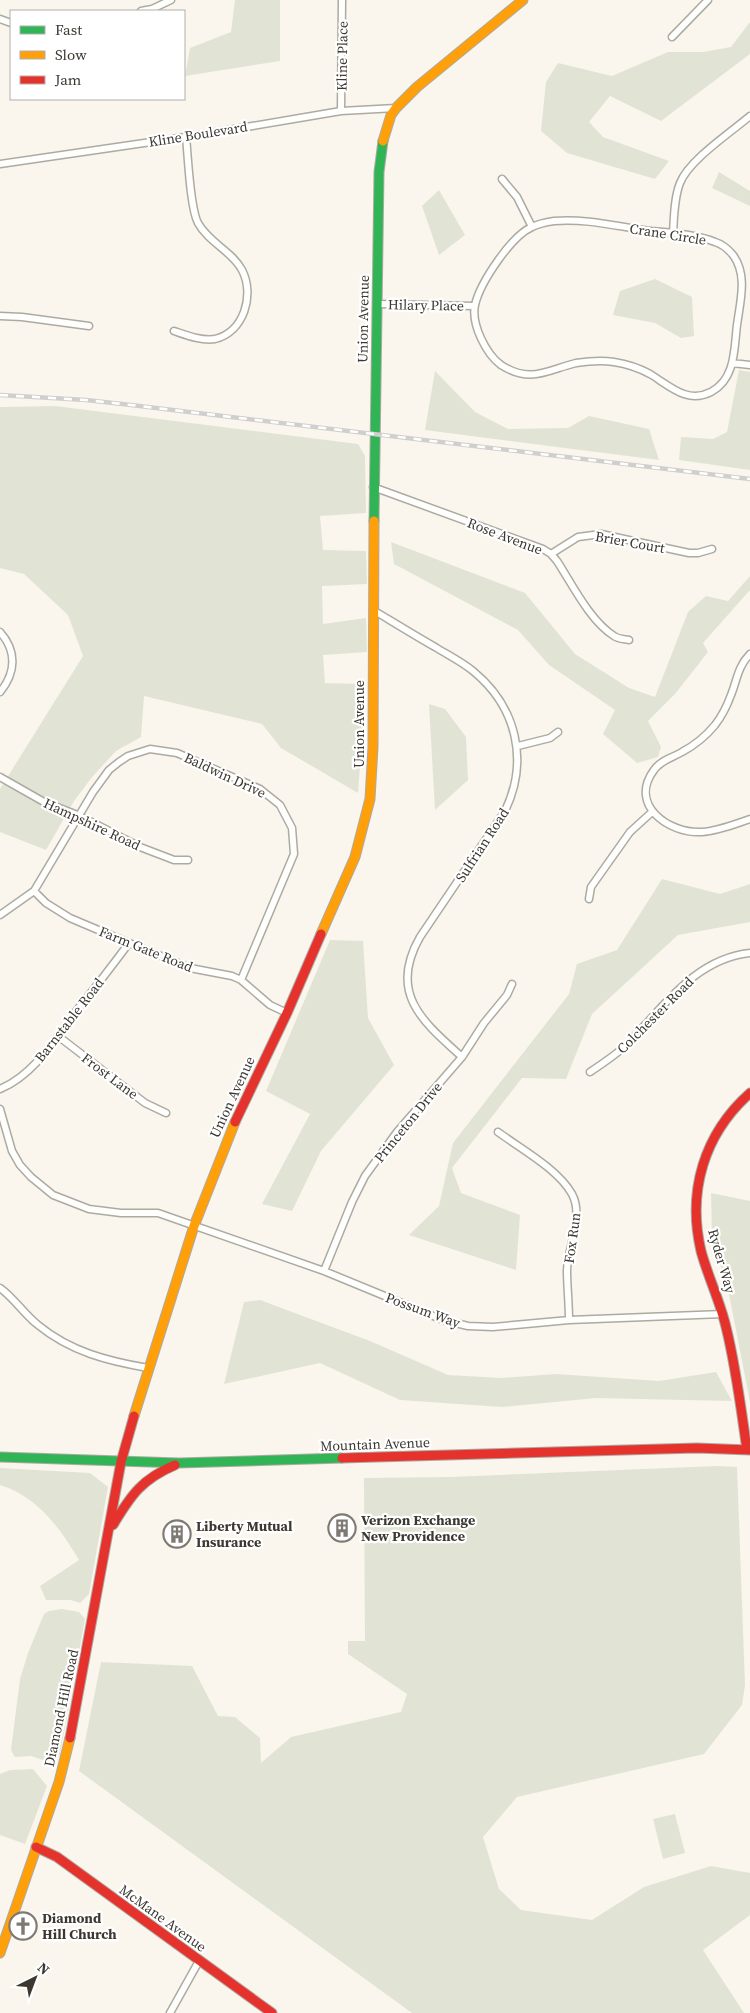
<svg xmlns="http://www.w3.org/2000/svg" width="750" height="2013" font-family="'Source Serif 4',serif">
<rect width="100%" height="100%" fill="#faf6ed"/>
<path fill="#e1e4d4" d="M 235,0 L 280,0 L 280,61 L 185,76 L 190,48 L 231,32 Z
M 750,22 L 750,54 L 661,121 L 610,96 L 589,122 L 603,137 L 669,161 L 655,179 L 567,153 L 541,131 L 546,82 L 558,63 L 612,76 L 668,52 L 703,52 L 731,47 Z
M 719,172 L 750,191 L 750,206 L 712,188 Z
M 439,190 L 465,235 L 439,255 L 422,206 Z
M 655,279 L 692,297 L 694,336 L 681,338 L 655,323 L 613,315 L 620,291 Z
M 739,370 L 750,372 L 750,470 L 679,460 L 681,437 L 713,439 L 727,432 Z
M 435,371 L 475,412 L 508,429 L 568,428 L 589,416 L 649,429 L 659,460 L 425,430 Z
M 55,406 L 358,444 L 365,456 L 366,513 L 320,516 L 323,550 L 366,551 L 367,584 L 322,586 L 323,624 L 366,618 L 367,652 L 323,655 L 325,683 L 366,684 L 358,793 L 281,748 L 262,724 L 144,696 L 141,737 L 116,751 L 93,776 L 74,801 L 46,850 L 0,832 L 0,789 L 83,656 L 68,615 L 24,574 L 0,568 L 0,407 Z
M 391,542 L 525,593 L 575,654 L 629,688 L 655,697 L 688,612 L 706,596 L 728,601 L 750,576 L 750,590 L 703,643 L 708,652 L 675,694 L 648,721 L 661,747 L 658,757 L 637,763 L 603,734 L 615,710 L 549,665 L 518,630 L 394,564 Z
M 429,704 L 445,709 L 466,737 L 468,780 L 435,810 Z
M 662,879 L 720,894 L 750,884 L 750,922 L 678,935 L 592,1014 L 566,1079 L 522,1078 L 452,1168 L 461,1193 L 520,1215 L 516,1270 L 409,1235 L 439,1206 L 453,1143 L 569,994 L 577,964 L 617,950 Z
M 330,940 L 363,941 L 368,1018 L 394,1065 L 321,1151 L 292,1211 L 262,1204 L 310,1114 L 266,1091 Z
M 711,1193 L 750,1201 L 750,1402 L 728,1289 L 712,1239 Z
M 260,1300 L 370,1341 L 448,1375 L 501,1378 L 556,1374 L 659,1381 L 716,1372 L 732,1401 L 596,1398 L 502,1407 L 400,1400 L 320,1363 L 224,1384 L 244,1302 Z
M 718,1466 L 737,1467 L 745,1685 L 742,1705 L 704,1754 L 517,1797 L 483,1837 L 499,1889 L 521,1910 L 592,1920 L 644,1887 L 711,1866 L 750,1873 L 750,1915 L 703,1950 L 744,2013 L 412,2013 L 79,1771 L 101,1662 L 192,1666 L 218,1716 L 235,1717 L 260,1738 L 261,1763 L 291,1737 L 401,1712 L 407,1694 L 348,1654 L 348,1641 L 365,1641 L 364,1478 L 450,1477 Z
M 0,1468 L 90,1473 L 108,1487 L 89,1594 L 80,1603 L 71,1600 L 46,1600 L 40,1586 L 79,1560 C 60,1528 37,1496 0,1485 Z
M 62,1609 L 79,1612 L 85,1619 L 60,1754 L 56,1761 L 49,1762 L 31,1756 L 15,1757 L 11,1750 L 20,1679 L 28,1653 L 44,1614 L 49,1611 Z
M 33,1769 L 47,1786 L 25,1844 L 0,1835 L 0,1774 L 10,1770 Z
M 675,1814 L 685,1853 L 663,1859 L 653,1819 Z"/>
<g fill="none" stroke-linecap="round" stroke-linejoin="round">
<g stroke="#adaaa2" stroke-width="9">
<path id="street" d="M 141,11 L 152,9 L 171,0
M 0,19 L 11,23
M 672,37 L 708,0
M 341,111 L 342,0
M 0,164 L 199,135 L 341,111 L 396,108
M 502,179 L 517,197 L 532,227
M 554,221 C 586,218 620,227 651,231 C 672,233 696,234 715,242 C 722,244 728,249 733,255 C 748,275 740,302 737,325 C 734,348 736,379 711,392 C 687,404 670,386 650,374 C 639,368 627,364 614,362 C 602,360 589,361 576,363 C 547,370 531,384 501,365 C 486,354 471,324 475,305 C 480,283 511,236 532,227 C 538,224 547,222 554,221 Z
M 673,234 C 674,218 674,198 680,183 C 689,160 730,133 750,116
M 377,304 L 474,306
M 0,316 L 22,317 L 89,326
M 174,331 C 186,335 201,341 215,339 C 244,332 255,295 242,270 C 232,251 209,243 198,223 C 190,208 188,156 186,137
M 732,363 L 750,365
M 373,487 L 543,549 L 551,554 L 557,561 C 572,584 590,621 614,636 C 618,639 624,639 629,640
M 551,554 L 578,537 L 601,534 L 689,553 L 698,553 L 712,549
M 373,610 C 393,622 414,635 435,647 C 448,655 462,662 473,671 C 517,707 529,761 505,811 L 420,937 C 388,993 422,1021 462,1057
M 0,632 C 17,651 16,673 0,692
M 750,654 C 738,666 737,680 731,695 C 727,706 722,716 715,725 C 706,736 695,745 682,752 C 672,758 661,760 654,770 C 628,805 669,834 702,832 C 718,831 735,824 750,819
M 518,746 L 550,738 L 558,732
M 0,777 L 44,802 L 80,816 L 140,847 L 174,860 L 188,860
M 34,891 L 46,903 L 70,918 L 129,943 L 190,968 L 232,976 L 241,980 L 270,1005 L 287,1013
M 589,899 L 591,887 L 630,832 L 652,812
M 0,915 L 34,891 L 93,792 L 109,770 L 119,762 L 128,756 L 150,749 L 177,753 L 260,789 L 280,805 L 292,828 L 294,854 L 241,980
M 58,1036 L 145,1103 L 166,1113
M 590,1072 C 602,1064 614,1056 624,1047 C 662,1010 693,959 750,953
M 0,1089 C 34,1075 56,1038 77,1010 C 95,988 112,966 129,943
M 0,1109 L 12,1151 L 20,1165 L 31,1177 L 53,1195 L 89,1209 L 121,1213 L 158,1213 L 324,1271 L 443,1320 L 468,1326 L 493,1327 L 569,1320 L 723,1314
M 498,1132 C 521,1149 558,1169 572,1194 C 584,1216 568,1246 567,1270 C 567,1286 569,1303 569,1320
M 324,1271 L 352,1202 L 365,1176 L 397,1132 L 462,1057 L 484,1023 L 507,995 L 512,984
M 0,1288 C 14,1298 24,1314 38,1325 C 71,1352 108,1361 148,1368
M 170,2013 L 199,1961"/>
</g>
<g stroke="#adaaa2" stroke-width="11">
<path id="fast" d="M 374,521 L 379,172 L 383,141
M 0,1457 L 179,1463 L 342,1458"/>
</g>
<g stroke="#adaaa2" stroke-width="11">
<path id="slow" d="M 383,141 L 391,115 L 396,108 L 417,87 L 523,0
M 321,934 L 355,857 L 370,799 L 373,747 L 374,521
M 134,1416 L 194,1226 L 235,1122
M 0,1953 L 59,1782 L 70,1738"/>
</g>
<g stroke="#adaaa2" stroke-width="11">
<path id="jam" d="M 235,1122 L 287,1013 L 321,934
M 747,1450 C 741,1409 736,1367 726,1327 C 720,1301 708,1277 701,1251 C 687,1191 704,1134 750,1093
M 342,1458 L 697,1448 L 750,1450
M 113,1525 C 131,1495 142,1479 175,1465
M 70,1738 L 121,1462 L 134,1416
M 36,1847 L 57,1857 L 272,2013"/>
</g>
<use href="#street" stroke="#fefefc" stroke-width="6"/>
<use href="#fast" stroke="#30b455" stroke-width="9"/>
<use href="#slow" stroke="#ff9f0a" stroke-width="9"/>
<use href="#jam" stroke="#e5322d" stroke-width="9"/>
<g stroke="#d0cfcd" stroke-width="4.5">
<path id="rail" d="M 0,395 L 86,400 L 131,405 L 750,479"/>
</g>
<use href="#rail" stroke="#fff" stroke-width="2.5" stroke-dasharray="8" stroke-linecap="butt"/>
</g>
<defs>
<g id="building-ring" transform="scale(1.4375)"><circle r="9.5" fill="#fff" stroke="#7e7a73" stroke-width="1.5"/><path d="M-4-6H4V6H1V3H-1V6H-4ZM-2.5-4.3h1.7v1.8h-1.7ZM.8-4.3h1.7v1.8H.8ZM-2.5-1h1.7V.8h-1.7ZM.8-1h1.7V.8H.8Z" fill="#7e7a73"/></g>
<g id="church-ring" transform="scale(1.4375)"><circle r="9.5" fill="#fff" stroke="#7e7a73" stroke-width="1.5"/><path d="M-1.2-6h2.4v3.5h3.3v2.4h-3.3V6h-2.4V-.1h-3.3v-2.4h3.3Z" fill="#7e7a73"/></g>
</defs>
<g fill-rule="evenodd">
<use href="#building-ring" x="342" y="1528"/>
<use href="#building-ring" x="177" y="1534"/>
<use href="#church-ring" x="23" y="1926"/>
</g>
<g text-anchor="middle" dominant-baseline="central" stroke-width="4.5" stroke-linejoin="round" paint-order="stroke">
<g font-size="14" fill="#3c3831" stroke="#fff">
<text transform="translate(342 56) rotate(-89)">Kline Place</text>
<text transform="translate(198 134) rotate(-9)">Kline Boulevard</text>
<text transform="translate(668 234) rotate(9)">Crane Circle</text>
<text transform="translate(426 305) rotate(1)">Hilary Place</text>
<text transform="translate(363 319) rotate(-89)">Union Avenue</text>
<text transform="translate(505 536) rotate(21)">Rose Avenue</text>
<text transform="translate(630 542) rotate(10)">Brier Court</text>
<text transform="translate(359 724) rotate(-90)">Union Avenue</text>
<text transform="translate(225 775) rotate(25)">Baldwin Drive</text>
<text transform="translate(92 824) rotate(25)">Hampshire Road</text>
<text transform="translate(482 845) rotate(-57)">Sulfrian Road</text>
<text transform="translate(146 949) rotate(22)">Farm Gate Road</text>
<text transform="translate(655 1015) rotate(-45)">Colchester Road</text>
<text transform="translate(69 1020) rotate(-52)">Barnstable Road</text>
<text transform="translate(110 1076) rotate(37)">Frost Lane</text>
<text transform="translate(232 1097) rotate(-65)">Union Avenue</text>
<text transform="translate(408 1122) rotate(-51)">Princeton Drive</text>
<text transform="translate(572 1238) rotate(-82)">Fox Run</text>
<text transform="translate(722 1261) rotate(74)">Ryder Way</text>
<text transform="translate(423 1310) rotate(20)">Possum Way</text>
<text transform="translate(375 1444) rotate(-2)">Mountain Avenue</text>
<text transform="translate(61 1708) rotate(-78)">Diamond Hill Road</text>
<text transform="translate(163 1918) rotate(36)">McMane Avenue</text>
</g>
<g font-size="14" font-weight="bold" fill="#3c3831" stroke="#fff" text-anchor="start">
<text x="361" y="1520">Verizon Exchange<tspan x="361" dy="16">New Providence</tspan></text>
<text x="196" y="1526">Liberty Mutual<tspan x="196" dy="16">Insurance</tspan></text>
<text x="42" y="1918">Diamond<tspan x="42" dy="16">Hill Church</tspan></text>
</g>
</g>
<rect x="10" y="10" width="175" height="90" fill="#ffffff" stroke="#b1afad"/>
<rect x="20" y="26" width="25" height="8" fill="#30b455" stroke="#b1afad"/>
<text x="55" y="35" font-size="15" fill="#3c3831">Fast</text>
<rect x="20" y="51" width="25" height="8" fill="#ff9f0a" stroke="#b1afad"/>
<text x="55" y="60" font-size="15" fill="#3c3831">Slow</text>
<rect x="20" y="76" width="25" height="8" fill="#e5322d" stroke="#b1afad"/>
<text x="55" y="85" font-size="15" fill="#3c3831">Jam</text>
<g transform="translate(35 1978) rotate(42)" stroke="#ffffff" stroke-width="4" paint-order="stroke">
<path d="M0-4L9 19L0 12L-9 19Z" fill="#3c3831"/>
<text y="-8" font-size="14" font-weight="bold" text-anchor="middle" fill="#3c3831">N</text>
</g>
</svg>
